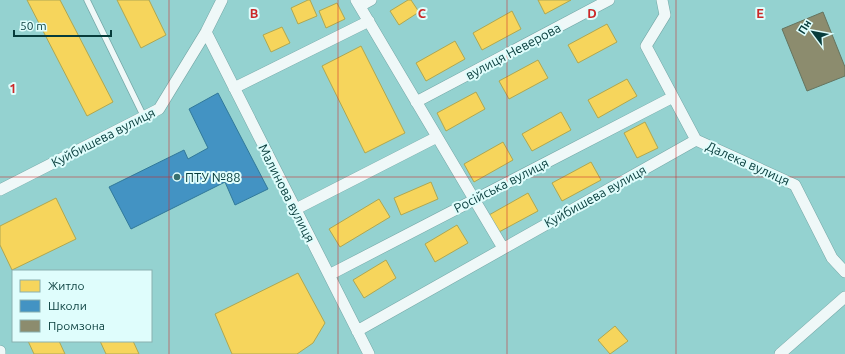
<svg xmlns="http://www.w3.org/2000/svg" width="845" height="354" font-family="Ubuntu,sans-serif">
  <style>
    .homes { fill: #f6d55c; stroke: #aea752 }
    .schools { fill: #4393c3; stroke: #31799a }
    .industry { fill: #8c8c6e; stroke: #64745f }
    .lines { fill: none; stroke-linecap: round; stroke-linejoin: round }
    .lane-casing { stroke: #74a7a6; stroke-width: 7 }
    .street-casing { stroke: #74a7a6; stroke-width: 12 }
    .lane { stroke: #eff8f8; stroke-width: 5.5 }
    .street { stroke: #eff8f8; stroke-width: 11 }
    .grid { fill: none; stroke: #cc2929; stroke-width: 1; stroke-opacity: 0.55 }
    .poi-dot { fill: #38706f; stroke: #dffdfc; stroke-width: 1.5 }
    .labels { text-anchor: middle; stroke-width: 4; stroke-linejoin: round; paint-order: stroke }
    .street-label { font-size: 13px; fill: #073c3b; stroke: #dffdfc }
    .poi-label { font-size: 13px; fill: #073c3b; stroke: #dffdfc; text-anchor: start }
    .grid-label { font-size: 13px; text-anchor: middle; font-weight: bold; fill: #cc2929; stroke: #dffdfc; stroke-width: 4; stroke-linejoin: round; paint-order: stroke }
  </style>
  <rect width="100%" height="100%" fill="#94d2d0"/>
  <path class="homes" d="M 27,0 L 60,0 L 113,102 L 87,116 Z
    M 117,0 L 149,0 L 166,35 L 141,48 Z
    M 308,0 L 310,0 L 317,16 L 298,24 L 291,8 Z
    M 408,0 L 411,0 L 419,12 L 399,25 L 390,11 Z
    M 538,0 L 571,0 L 545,14 Z
    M 337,3 L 345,19 L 326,28 L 319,11 Z
    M 512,11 L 521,29 L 482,50 L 473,33 Z
    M 607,24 L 617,42 L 578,63 L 568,45 Z
    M 282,27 L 290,43 L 271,52 L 263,35 Z
    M 455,41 L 465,59 L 426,81 L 416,63 Z
    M 361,46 L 405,133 L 365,153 L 322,66 Z
    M 538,60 L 548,78 L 509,99 L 499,81 Z
    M 627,79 L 637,96 L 598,118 L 588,100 Z
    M 476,92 L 485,109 L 446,131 L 437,113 Z
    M 561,112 L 571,130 L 532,151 L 522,134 Z
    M 645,122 L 658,148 L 637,158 L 624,133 Z
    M 503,142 L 513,160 L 474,182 L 464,164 Z
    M 591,162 L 601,180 L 562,201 L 552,183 Z
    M 431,182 L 438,199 L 401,215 L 394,198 Z
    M 528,193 L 538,211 L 499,232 L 489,215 Z
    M 56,198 L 76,239 L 12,270 L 0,245 L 0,226 Z
    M 379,199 L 390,217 L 340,247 L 329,229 Z
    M 457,225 L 468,243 L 435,262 L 425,244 Z
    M 386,260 L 396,278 L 364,298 L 353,280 Z
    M 298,273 L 325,323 L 313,343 L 297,354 L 232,354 L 215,314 Z
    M 615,326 L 628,341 L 610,354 L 598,340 Z
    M 28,341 L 59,341 L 65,354 L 34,354 Z
    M 100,341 L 133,341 L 139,354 L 106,354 Z"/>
  <path class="schools" d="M 218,93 L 268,189 L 235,205 L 225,182 L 131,229 L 109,187 L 184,150 L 188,159 L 208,148 L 189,109 Z"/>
  <path class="industry" d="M 823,12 L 845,67 L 845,76 L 807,91 L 782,29 Z"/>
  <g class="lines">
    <defs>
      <path id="lane" d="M 87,0 L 144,117"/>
      <path id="street" d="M 356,0 L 503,248
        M 360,6 L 371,0
        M 206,32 L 369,354
        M 234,88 L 369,21
        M 416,102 L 609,0
        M 696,140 L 795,185 L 832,258 L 845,272
        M 0,190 L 159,109 L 206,32 L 222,0
        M 296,209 L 437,137
        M 329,275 L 673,97
        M 357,331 L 696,140 L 646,46 L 665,15 L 662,0
        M 0,351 L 0,354
        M 780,354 L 845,297"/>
    </defs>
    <use href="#lane" class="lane-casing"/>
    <use href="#street" class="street-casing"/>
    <use href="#lane" class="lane"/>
    <use href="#street" class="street"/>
  </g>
  <path class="grid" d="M 169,0 L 169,354M 338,0 L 338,354M 507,0 L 507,354M 676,0 L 676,354M 0,177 L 845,177"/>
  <circle class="poi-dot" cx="177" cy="177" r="4"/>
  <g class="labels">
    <g class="street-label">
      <text transform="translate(513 51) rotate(-28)" y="5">вулиця Неверова</text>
      <text transform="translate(103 137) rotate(-27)" y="5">Куйбишева вулиця</text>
      <text transform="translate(748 163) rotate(24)" y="5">Далека вулиця</text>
      <text transform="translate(501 185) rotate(-27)" y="5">Російська вулиця</text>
      <text transform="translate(287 193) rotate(63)" y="5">Малинова вулиця</text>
      <text transform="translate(595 196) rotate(-29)" y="5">Куйбишева вулиця</text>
    </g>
    <g class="poi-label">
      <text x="185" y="182">ПТУ №88</text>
    </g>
  </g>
  <g class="grid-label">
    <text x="254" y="18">B</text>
    <text x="422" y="18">C</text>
    <text x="592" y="18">D</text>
    <text x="760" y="18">E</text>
    <text x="13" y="93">1</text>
  </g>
  <rect x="12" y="270" width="140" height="72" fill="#dffdfc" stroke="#89b0af"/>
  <rect x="20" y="280" width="20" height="12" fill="#f6d55c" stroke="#89b0af"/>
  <text x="48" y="290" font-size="12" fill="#073c3b">Житло</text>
  <rect x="20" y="300" width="20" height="12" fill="#4393c3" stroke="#89b0af"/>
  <text x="48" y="310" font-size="12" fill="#073c3b">Школи</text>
  <rect x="20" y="320" width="20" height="12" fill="#8c8c6e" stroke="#89b0af"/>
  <text x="48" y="330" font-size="12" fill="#073c3b">Промзона</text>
  <g transform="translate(813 32) rotate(302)" stroke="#dffdfc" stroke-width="3" paint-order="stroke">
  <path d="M0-3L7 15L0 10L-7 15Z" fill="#073c3b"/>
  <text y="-6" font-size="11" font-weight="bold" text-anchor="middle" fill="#073c3b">Пн</text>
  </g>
  <path d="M14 30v6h97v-6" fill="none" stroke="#073c3b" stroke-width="2"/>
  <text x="20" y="30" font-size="12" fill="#073c3b" stroke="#dffdfc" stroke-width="3" paint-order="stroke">50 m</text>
</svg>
